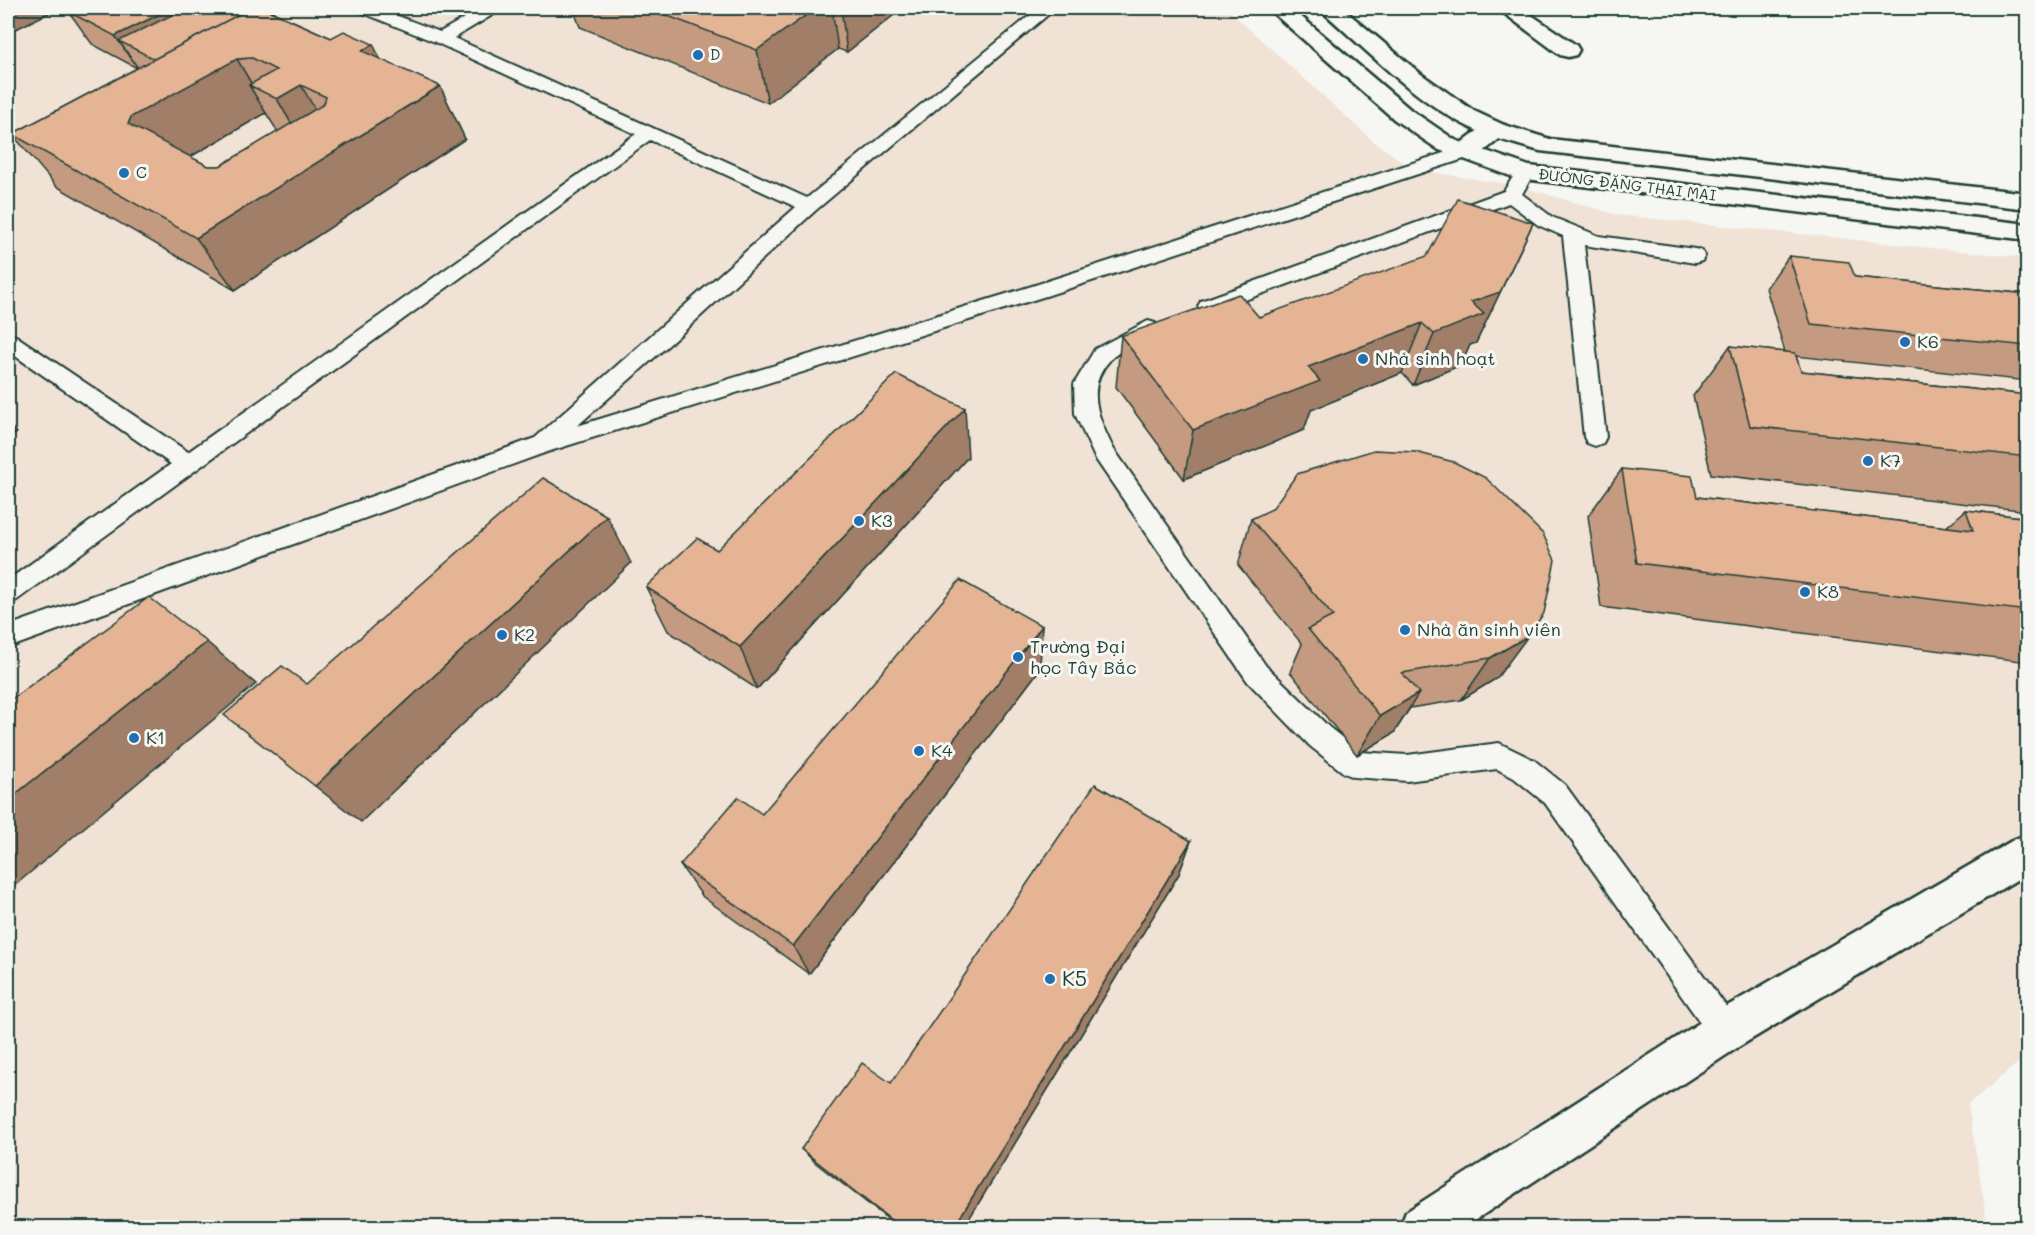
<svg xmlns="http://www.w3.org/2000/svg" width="2035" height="1235" font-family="Mali,sans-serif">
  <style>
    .built { fill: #f1e2d6 }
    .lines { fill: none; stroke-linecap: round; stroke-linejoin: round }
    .service-casing { stroke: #1f3d34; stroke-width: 4 }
    .minor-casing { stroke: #1f3d34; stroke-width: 5 }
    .tertiary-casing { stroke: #1f3d34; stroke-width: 5 }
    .service { fill: #f6f6f2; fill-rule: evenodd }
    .minor { fill: #f6f6f2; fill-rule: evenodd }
    .tertiary { fill: #f6f6f2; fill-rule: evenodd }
    .wall { fill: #c49b80; stroke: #1f3d34; stroke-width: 1.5; fill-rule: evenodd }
    .shaded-wall { fill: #a07e68; stroke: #1f3d34; stroke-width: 1.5 }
    .building { fill: #e4b495; stroke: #1f3d34; stroke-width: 1.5; fill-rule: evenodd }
    .poi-dot { fill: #1f6fb2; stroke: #f6f6f2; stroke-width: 2 }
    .labels { text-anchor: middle; stroke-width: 6; stroke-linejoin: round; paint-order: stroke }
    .far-poi-label { font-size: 15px; fill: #1f3d34; stroke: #f6f6f2; text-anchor: start }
    .far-street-label { font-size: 15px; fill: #1f3d34; stroke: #f6f6f2 }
    .poi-label { font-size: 18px; fill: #1f3d34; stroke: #f6f6f2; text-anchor: start }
    .near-poi-label { font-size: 21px; fill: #1f3d34; stroke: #f6f6f2; text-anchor: start }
  </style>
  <rect width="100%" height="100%" fill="#f6f6f2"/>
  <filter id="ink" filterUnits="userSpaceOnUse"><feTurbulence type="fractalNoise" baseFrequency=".0167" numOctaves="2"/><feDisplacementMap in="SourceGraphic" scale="12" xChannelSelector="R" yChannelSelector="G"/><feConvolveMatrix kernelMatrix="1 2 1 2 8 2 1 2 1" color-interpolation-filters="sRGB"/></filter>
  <g filter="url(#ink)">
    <path class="built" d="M 8,8 L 1226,8 L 1373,141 L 1412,169 L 1518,186 L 1618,215 L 2027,258 L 2028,1055 L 1968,1104 L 1988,1227 L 8,1227 Z"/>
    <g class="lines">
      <defs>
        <path id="service" d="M 356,8 L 377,8 L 440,32 L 482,8 L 501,8 L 499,11 L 454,38 L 807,198 L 1039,8 L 1056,8 L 816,210 L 681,334 L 577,426 L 1032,286 L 1459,148 L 1473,148 L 1475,152 L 1473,156 L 1046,296 L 547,452 L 8,648 L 8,626 L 535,438 L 796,207 L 650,140 L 17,600 L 8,603 L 8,580 L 171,464 L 8,351 L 8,334 L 16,336 L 188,452 L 636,134 L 435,42 L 358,11 Z
          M 1525,167 L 1532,169 L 1534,173 L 1522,194 L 1552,217 L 1599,236 L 1695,249 L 1702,251 L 1705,256 L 1702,261 L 1695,263 L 1584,245 L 1606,437 L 1603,443 L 1595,446 L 1587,443 L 1584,437 L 1563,236 L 1538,225 L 1509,203 L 1215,311 L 1208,313 L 1201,311 L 1198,306 L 1201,301 L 1504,191 L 1518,169 Z
          M 1148,321 L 1155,323 L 1159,328 L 1155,333 C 1143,340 1119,350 1110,360 C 1084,388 1099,419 1113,448 L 1266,666 L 1330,728 L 1360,752 L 1407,755 L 1499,743 L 1534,760 L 1565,785 L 1736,1020 L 1741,1031 L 1736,1042 L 1725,1047 L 1714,1042 L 1545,803 L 1514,778 L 1497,769 L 1407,781 L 1354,777 L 1344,773 L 1310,746 L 1248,682 L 1095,458 L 1075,414 L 1074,384 L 1095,349 Z"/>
        <path id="minor" d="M 1497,8 L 1521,8 L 1576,45 L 1579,50 L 1576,55 L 1568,57 L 1560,55 Z
          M 1496,123 L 1504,125 L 1508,130 L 1504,135 C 1490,146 1476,162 1458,157 L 1454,152 C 1462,140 1482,126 1496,123 Z
          M 2028,834 L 2028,873 L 1740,1046 L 1463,1228 L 1400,1228 L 1406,1212 L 1710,1016 L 2015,839 Z"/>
        <path id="tertiary" d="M 1269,8 L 1291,8 L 1411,110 L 1455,140 L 1529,166 L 2028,224 L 2028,240 L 1516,178 L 1439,150 L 1395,120 L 1272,12 Z
          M 1320,8 L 1342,8 L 1421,74 L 1474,111 L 1504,125 L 1550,139 L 2028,193 L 2028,209 L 1540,151 C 1516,144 1491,138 1469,127 C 1414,100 1369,52 1323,12 Z"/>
      </defs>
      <use href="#service" class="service-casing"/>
      <use href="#minor" class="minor-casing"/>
      <use href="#tertiary" class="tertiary-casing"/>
      <use href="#service" class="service"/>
      <use href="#minor" class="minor"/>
      <use href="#tertiary" class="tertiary"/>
    </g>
    <path class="wall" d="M 573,8 L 894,8 L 894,15 L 847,52 L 838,49 L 768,103 L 580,27 Z
      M 273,11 L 275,13 L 440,86 L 465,139 L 235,290 L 56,186 L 12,134 L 137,68 L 92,44 L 69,12 ZM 266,113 L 278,132 L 220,166 L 208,166 L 190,157 Z
      M 1533,223 L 1476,343 L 1470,345 L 1461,365 L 1413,385 L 1402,373 L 1311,410 L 1304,430 L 1184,479 L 1116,387 L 1121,336 L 1259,317 Z
      M 1789,256 L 1855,277 L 2028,294 L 2028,381 L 1796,356 L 1801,371 L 2028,395 L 2028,511 L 1711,474 L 1693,396 L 1730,346 L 1785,352 L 1766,288 Z
      M 1415,452 L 1497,678 L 1461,700 L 1410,708 L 1394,733 L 1357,755 L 1290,672 L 1302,644 L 1238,565 L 1251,519 Z
      M 968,457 L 757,689 L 668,631 L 646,587 L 717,550 Z
      M 1622,469 L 1697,497 L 1946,527 L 1966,510 L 2028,518 L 2028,662 L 1601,607 L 1588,516 Z
      M 1040,669 L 809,974 L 703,897 L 680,865 L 762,814 Z
      M 1191,841 L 1179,874 L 964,1227 L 898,1227 L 817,1164 L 801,1149 L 891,1083 Z"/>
    <path class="shaded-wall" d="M 8,8 L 59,8 L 8,33 Z
      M 172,8 L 235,8 L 119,41 L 138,68 L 115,36 Z
      M 816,8 L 832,8 L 838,49 L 768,103 L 757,50 Z
      M 841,8 L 894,8 L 894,15 L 847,52 Z
      M 273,11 L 292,43 L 252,58 L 237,59 L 254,88 L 249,85 L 266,113 L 169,169 L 128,124 L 131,117 Z
      M 373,44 L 399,97 L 362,51 Z
      M 301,85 L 331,137 L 308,152 L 277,99 Z
      M 440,86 L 465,139 L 235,290 L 196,238 Z
      M 1533,223 L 1476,343 L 1470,345 L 1461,365 L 1413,385 L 1434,334 Z
      M 1422,323 L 1402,373 L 1311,410 L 1304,430 L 1184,479 L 1193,430 L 1308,367 Z
      M 965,408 L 968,457 L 757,689 L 740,647 Z
      M 8,424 L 17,433 L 8,439 Z
      M 607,516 L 631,563 L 361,822 L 315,786 Z
      M 1042,626 L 1040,669 L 809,974 L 793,946 Z
      M 1528,636 L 1497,678 L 1461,700 L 1490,658 Z
      M 207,642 L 256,684 L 8,891 L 8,800 Z
      M 1419,693 L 1394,733 L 1357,755 L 1380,716 Z
      M 1191,841 L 1179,874 L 964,1227 L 954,1227 Z"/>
    <path class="building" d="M 78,8 L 172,8 L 115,36 L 69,12 Z
      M 186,8 L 251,8 L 154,59 L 119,41 Z
      M 251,8 L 263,8 L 331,38 L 344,31 L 373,44 L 362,51 L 440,86 L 196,238 L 12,134 ZM 252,58 L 276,70 L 249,85 L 277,99 L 301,85 L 326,97 L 324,104 L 220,166 L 208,166 L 128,124 L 131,117 L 237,59 Z
      M 263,8 L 267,8 L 273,11 L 272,11 Z
      M 647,8 L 816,8 L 757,50 Z
      M 1458,199 L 1533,223 L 1500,292 L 1471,302 L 1484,314 L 1434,334 L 1422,323 L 1308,367 L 1320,381 L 1193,430 L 1121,336 L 1239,294 L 1259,317 L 1427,256 Z
      M 1789,256 L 1849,262 L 1855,277 L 2028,294 L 2028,346 L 1811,324 Z
      M 1730,346 L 1795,353 L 1801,371 L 2028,395 L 2028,457 L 1750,426 Z
      M 896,374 L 965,408 L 740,647 L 646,587 L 697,538 L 717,550 Z
      M 1374,450 L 1415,452 L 1454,462 L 1486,478 L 1543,534 L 1555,560 L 1544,613 L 1528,636 L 1490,658 L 1402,673 L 1419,693 L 1380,716 L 1308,629 L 1333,616 L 1251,519 L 1272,509 L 1297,474 Z
      M 1622,469 L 1692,476 L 1697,497 L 1973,530 L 1966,510 L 2028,518 L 2028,611 L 1637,563 Z
      M 543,478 L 607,516 L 315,786 L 224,715 L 282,666 L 307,684 Z
      M 960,580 L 1042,626 L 793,946 L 680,865 L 738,797 L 762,814 Z
      M 149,597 L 207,642 L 8,800 L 8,702 Z
      M 1095,784 L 1191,841 L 954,1227 L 900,1227 L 801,1149 L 862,1063 L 891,1083 Z"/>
  </g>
  <g class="poi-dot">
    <circle cx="698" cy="55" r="6"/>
    <circle cx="124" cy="173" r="6"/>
    <circle cx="1905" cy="342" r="6"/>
    <circle cx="1363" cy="359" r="6"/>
    <circle cx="1868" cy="461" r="6"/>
    <circle cx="859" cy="521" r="6"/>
    <circle cx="1805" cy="592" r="6"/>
    <circle cx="1405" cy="630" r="6"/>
    <circle cx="502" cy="635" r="6"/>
    <circle cx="1018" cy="657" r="6"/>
    <circle cx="134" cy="738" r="6"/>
    <circle cx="919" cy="751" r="6"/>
    <circle cx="1050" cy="979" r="6"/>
  </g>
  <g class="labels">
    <g class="far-poi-label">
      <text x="710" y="60">D</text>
      <text x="136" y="178">C</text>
    </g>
    <g class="far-street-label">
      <text transform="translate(1627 185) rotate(7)" y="5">ĐƯỜNG ĐẶNG THAI MAI</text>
    </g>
    <g class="poi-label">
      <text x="1917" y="348">K6</text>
      <text x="1375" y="365">Nhà sinh hoạt</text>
      <text x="1880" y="467">K7</text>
      <text x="871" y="527">K3</text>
      <text x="1817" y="598">K8</text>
      <text x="1417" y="636">Nhà ăn sinh viên</text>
      <text x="514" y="641">K2</text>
      <text x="1030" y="653">Trường Đại<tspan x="1030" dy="21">học Tây Bắc</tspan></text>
      <text x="146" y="744">K1</text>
      <text x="931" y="757">K4</text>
    </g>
    <g class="near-poi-label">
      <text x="1062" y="986">K5</text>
    </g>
  </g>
  <rect width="2035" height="1235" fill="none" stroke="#f6f6f2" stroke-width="30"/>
  <rect x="15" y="15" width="2005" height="1205" fill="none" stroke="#1f3d34" stroke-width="2" filter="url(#ink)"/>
</svg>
